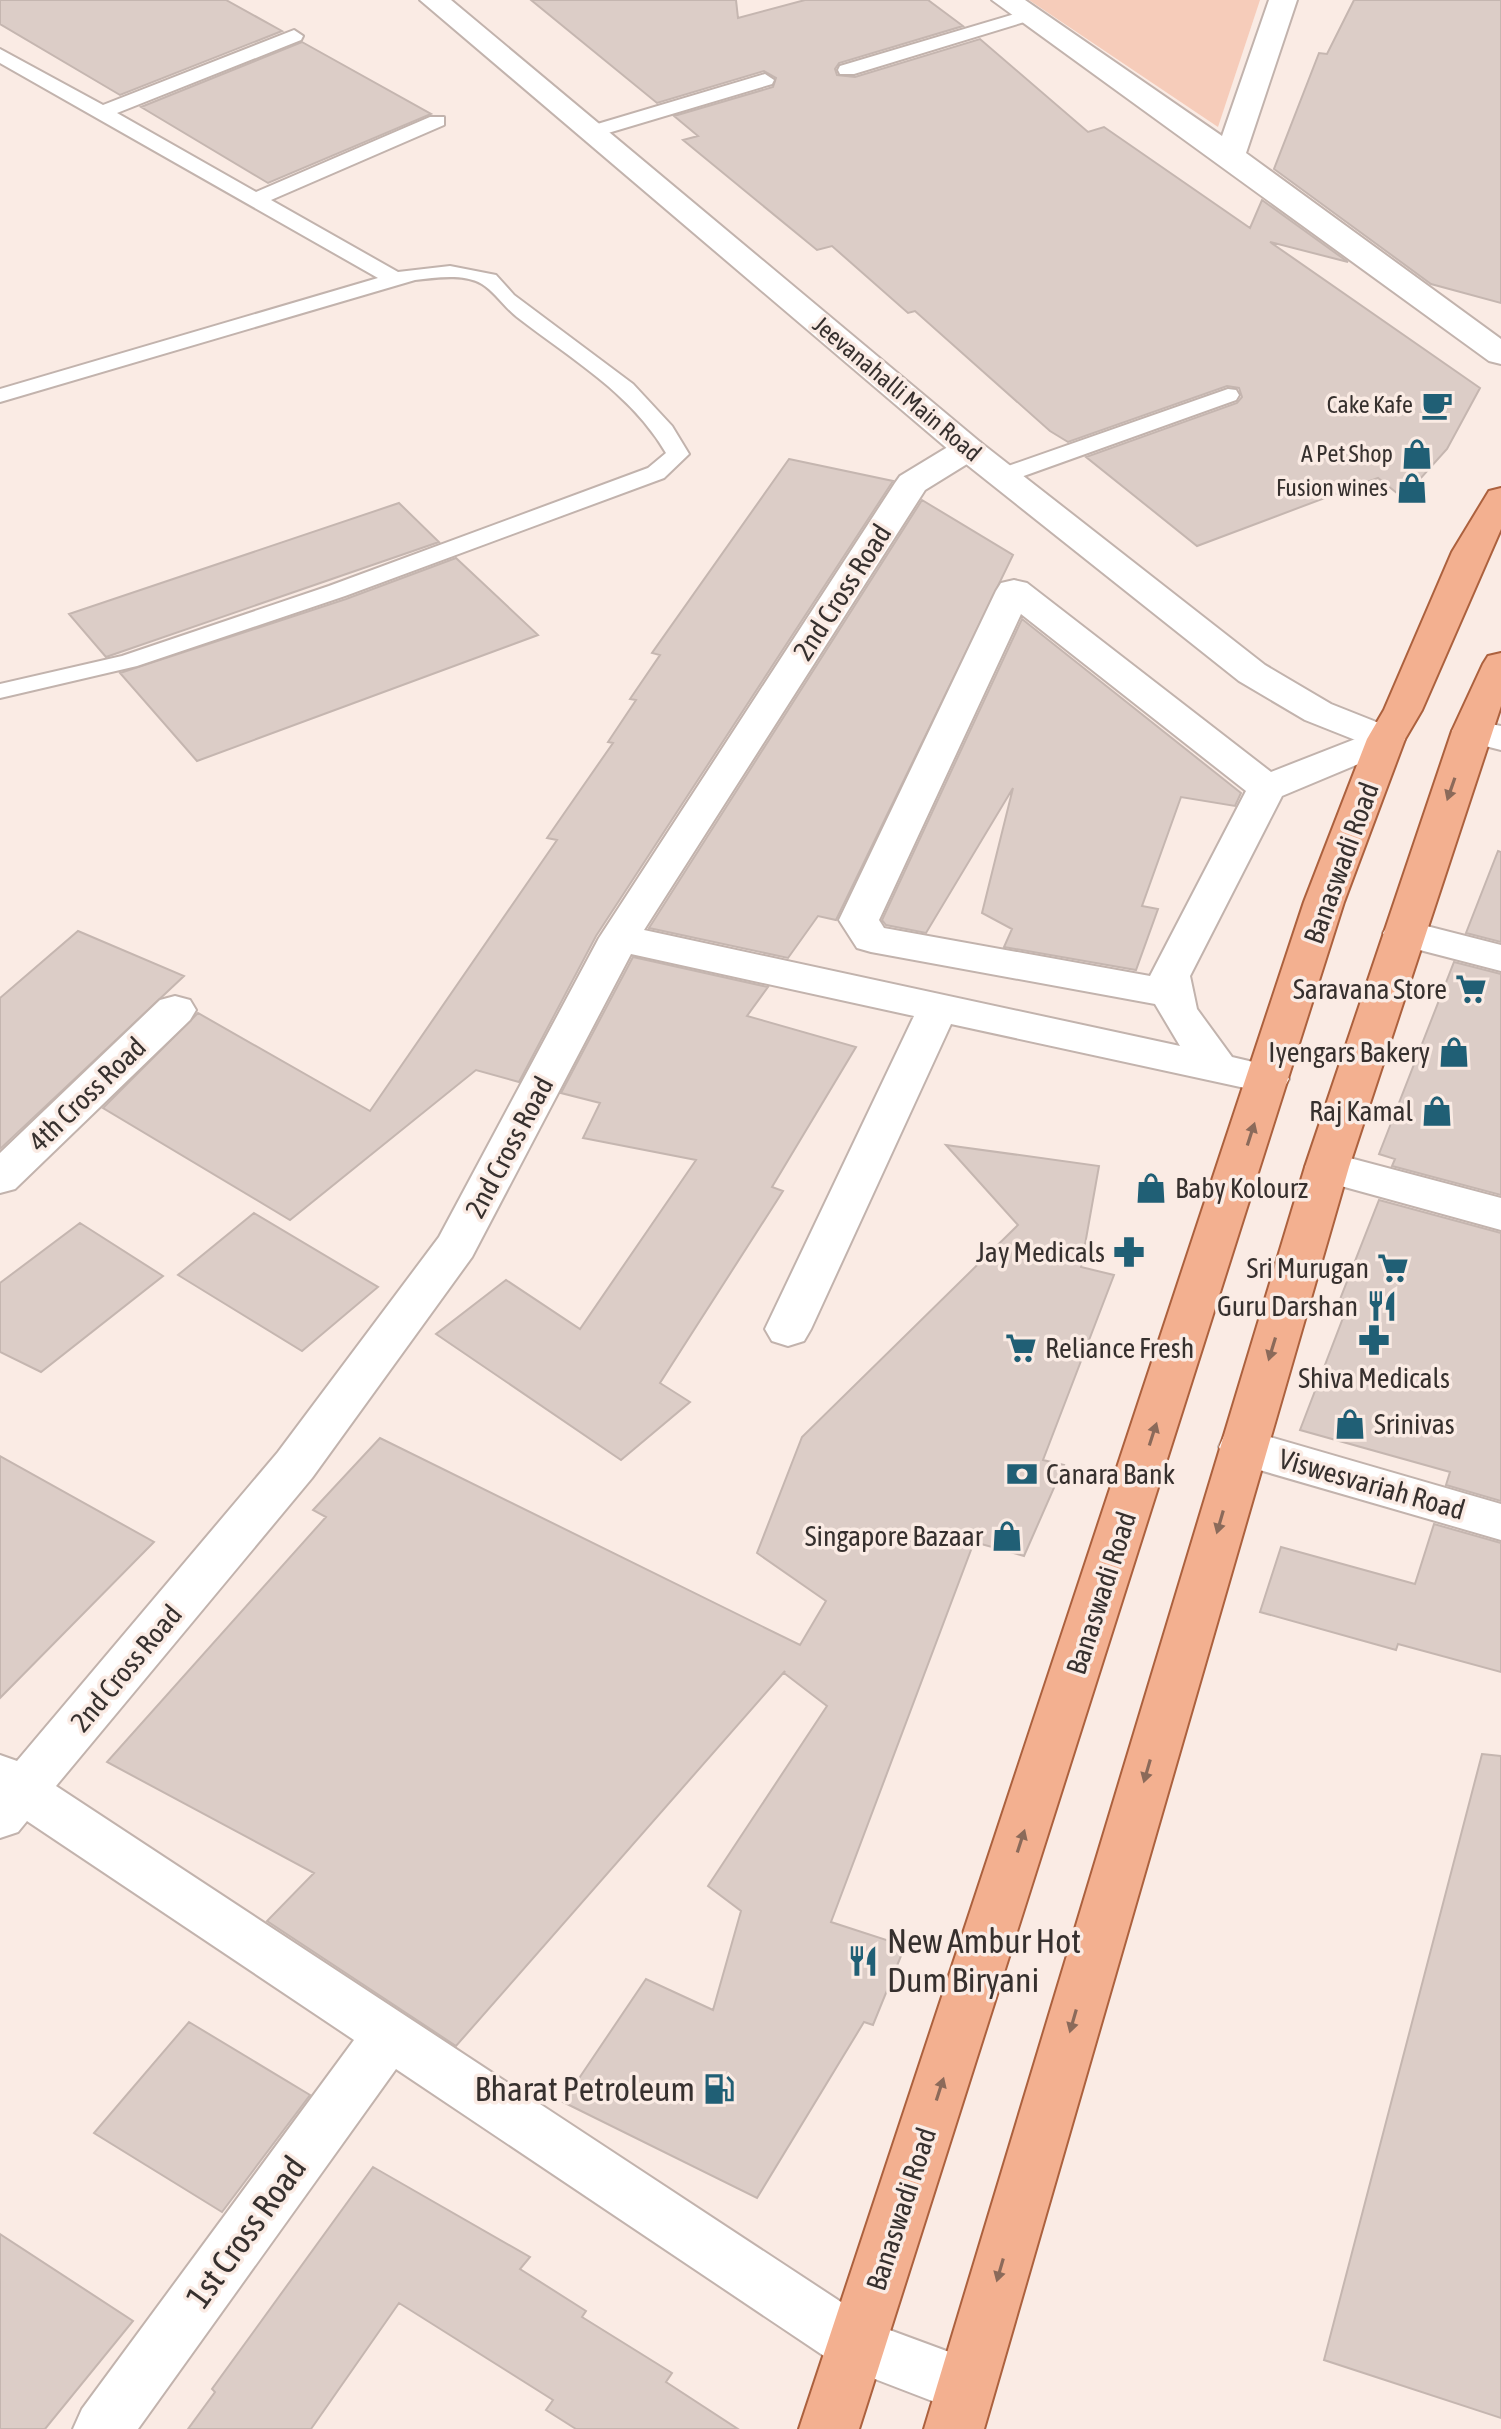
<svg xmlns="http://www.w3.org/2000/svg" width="1501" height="2429" font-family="'Asap Condensed',sans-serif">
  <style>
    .green { fill: #f6ccba }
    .building { fill: #dccdc7; stroke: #c5b6b0; stroke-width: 2 }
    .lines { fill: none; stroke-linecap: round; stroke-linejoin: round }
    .lane-casing { stroke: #c2b3ad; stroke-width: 4 }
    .street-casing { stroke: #c2b3ad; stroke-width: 4 }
    .secondary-casing { stroke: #c2b3ad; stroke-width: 4 }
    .primary-casing { stroke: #ac613e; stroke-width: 4 }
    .lane { fill: #fff; fill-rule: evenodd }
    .street { fill: #fff; fill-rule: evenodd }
    .secondary { fill: #fff; fill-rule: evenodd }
    .primary { fill: #f3b090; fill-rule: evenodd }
    .oneway { fill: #8b6a5a }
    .labels { text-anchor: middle; stroke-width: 7; stroke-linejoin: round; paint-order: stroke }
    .far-street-label { font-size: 24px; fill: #36302e; stroke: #faebe4 }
    .far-poi-label { font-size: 24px; fill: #36302e; stroke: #faebe4; text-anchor: end }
    .street-label { font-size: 28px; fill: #36302e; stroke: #faebe4 }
    .poi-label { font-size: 28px; fill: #36302e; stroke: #faebe4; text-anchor: end }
    .near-poi-label { font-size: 34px; fill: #36302e; stroke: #faebe4; text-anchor: start }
    .near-street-label { font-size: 34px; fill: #36302e; stroke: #faebe4 }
  </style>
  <rect width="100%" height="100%" fill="#faebe4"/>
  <path class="green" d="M 1029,0 L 1260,0 L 1218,127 Z"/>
  <path class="building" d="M 0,0 L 226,0 L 282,31 L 120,95 L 0,24 Z
    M 531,0 L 736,0 L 738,18 L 805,0 L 928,0 L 963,26 L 839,63 L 835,69 L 837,75 L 855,77 L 980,39 L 1088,132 L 1104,127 L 1250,228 L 1262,200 L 1348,262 L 1270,242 L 1480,388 L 1447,449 L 1403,498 L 1378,478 L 1197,546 L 1086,457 L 1237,403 L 1242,397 L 1239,388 L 1227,386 L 1068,442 L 1050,431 L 915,311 L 908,313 L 832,246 L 817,250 L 683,140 L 698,136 L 674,116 L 773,87 L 776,78 L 764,71 L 657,103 Z
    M 1354,0 L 1501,0 L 1501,303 L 1431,284 L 1274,169 L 1319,53 L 1327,54 Z
    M 302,42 L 431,114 L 268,183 L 141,107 Z
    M 789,459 L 893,481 L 596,936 L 519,1082 L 476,1070 L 290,1220 L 103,1108 L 198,1013 L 370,1111 L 557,840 L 547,838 L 613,743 L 608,742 L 636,700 L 630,699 L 660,655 L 652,653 Z
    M 922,500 L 1013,555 L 836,920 L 818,916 L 788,958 L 649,928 Z
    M 399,503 L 439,542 L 106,657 L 69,614 Z
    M 456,558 L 538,635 L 197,761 L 120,673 L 346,599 Z
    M 1022,619 L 1241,793 L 1235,806 L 1181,797 L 1142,906 L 1158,909 L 1136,970 L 1004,947 L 1012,929 L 982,913 L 1013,788 L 926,933 L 886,925 L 882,920 Z
    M 1498,851 L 1501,852 L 1501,942 L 1466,933 Z
    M 78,931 L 184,976 L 0,1149 L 0,998 Z
    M 633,957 L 768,987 L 747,1016 L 856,1047 L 772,1187 L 783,1191 L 660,1383 L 690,1402 L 621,1460 L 436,1334 L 506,1280 L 580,1329 L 696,1160 L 583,1138 L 600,1103 L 561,1093 Z
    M 1454,962 L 1501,974 L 1501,1195 L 1392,1166 L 1395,1159 L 1379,1154 Z
    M 946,1145 L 1099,1166 L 1081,1267 L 1114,1275 L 1043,1460 L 1064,1465 L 1024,1556 L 974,1542 L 831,1922 L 905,1946 L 873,2025 L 864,2022 L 757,2198 L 563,2102 L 646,1979 L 713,2010 L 741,1911 L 708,1886 L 827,1706 L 784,1673 L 785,1671 L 456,2046 L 267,1921 L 314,1873 L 107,1762 L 326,1517 L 313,1510 L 380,1438 L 800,1645 L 826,1601 L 757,1553 L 802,1437 L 1018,1225 Z
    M 1379,1200 L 1501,1233 L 1501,1501 L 1446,1485 L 1450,1472 L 1300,1430 L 1346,1310 L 1337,1307 Z
    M 254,1213 L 378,1287 L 302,1351 L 178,1275 Z
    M 80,1223 L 163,1276 L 41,1372 L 0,1352 L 0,1283 Z
    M 0,1456 L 154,1542 L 0,1698 Z
    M 1434,1524 L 1501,1543 L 1501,1672 L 1398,1644 L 1396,1650 L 1260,1612 L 1281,1547 L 1415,1584 Z
    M 1482,1754 L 1501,1756 L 1501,2418 L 1324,2360 Z
    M 189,2022 L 310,2095 L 222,2212 L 94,2133 Z
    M 373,2167 L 530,2257 L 520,2269 L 586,2311 L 582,2317 L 672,2373 L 666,2382 L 738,2429 L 576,2429 L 546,2410 L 553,2400 L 399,2303 L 311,2429 L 188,2429 L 215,2392 L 212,2389 Z
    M 0,2234 L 133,2321 L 45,2429 L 0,2429 Z"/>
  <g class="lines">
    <defs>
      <path id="lane" d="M 1028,10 L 1034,11 L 1034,19 L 854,74 L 840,74 L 838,70 L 840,66 Z
        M 294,30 L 303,36 L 301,40 L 117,113 L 256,192 L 430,117 L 444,117 L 444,125 L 271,200 L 398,272 L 450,266 L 496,275 L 514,295 L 633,384 L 672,426 L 689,454 L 664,478 L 345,596 L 137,666 L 0,698 L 0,684 L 122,656 L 329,586 L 648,468 L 666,453 C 631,393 571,359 517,317 C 505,308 494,291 482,284 C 463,273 435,278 415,280 L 0,402 L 0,389 L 378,278 L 0,63 L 0,49 L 103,105 Z
        M 765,74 L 774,80 L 772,84 L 598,136 L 584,136 L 581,132 L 584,128 Z
        M 1228,389 L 1236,390 L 1239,395 L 1236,400 L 1010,481 L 1002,483 L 991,476 L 994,471 Z"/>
      <path id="street" d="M 992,0 L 1025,0 L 1222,136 L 1269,0 L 1297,0 L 1246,153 L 1501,339 L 1501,364 L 1489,361 Z
        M 968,439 L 980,442 L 985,449 L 980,456 L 925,490 L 644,930 L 1180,1046 L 1155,1004 L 871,952 L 857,948 L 839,920 L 996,591 L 1001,583 L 1014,580 L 1027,583 L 1271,772 L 1386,727 L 1399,731 L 1405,739 L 1399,747 L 1282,796 L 1190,976 L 1197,1009 L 1232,1057 L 1283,1069 L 1289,1079 L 1283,1089 L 1268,1093 L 951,1024 L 811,1329 L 804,1341 L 788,1346 L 772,1341 L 765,1329 L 914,1016 L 631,954 L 472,1257 L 312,1478 L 56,1786 L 876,2325 L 987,2366 L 995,2386 L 987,2406 L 966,2414 L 836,2364 L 396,2069 L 138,2429 L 73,2429 L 82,2409 L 354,2040 L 27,1821 L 18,1832 L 0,1838 L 0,1755 L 17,1761 L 278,1452 L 439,1237 L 599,938 L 895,483 L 900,476 L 956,442 ZM 1021,614 L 1246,791 L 1150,976 L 884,928 L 879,920 Z
        M 1471,720 L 1501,726 L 1501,750 L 1458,739 L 1452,731 L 1458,723 Z
        M 1403,920 L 1501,945 L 1501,971 L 1389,942 L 1383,933 L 1389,924 Z
        M 175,996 L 190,1000 L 196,1010 L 190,1020 L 15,1189 L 0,1193 L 0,1153 L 160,1000 Z
        M 1327,1152 L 1501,1198 L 1501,1230 L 1312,1178 L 1305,1167 L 1312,1156 Z
        M 1242,1429 L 1501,1504 L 1501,1540 L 1225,1460 L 1219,1447 L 1225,1434 Z"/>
      <path id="secondary" d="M 420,0 L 451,0 L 980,442 L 1265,665 L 1331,704 L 1399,731 L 1405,739 L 1399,747 L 1386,751 L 1373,747 L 1305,720 L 1239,681 L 956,456 Z"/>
      <path id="primary" d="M 1501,488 L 1501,529 L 1422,710 L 1405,739 L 1344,902 L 859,2429 L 799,2429 L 1304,902 L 1367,739 L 1384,710 L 1452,552 L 1489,491 Z
        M 1501,653 L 1501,706 L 1349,1167 L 984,2429 L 924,2429 L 1305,1167 L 1452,731 L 1483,664 L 1488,656 Z"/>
    </defs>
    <use href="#lane" class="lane-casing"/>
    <use href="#street" class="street-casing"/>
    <use href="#secondary" class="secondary-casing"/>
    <use href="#primary" class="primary-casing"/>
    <use href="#lane" class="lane"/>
    <use href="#street" class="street"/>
    <use href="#secondary" class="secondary"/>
    <use href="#primary" class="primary"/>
  </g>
  <defs><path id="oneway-solid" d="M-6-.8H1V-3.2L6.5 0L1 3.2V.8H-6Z" transform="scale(2)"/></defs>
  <g class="oneway">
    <use href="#oneway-solid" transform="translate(1451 789) rotate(109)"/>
    <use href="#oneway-solid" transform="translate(1251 1134) rotate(-72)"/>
    <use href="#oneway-solid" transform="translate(1272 1349) rotate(107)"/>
    <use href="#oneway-solid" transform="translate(1153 1434) rotate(-72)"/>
    <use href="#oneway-solid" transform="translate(1220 1522) rotate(106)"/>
    <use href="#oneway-solid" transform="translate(1147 1771) rotate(106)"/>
    <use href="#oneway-solid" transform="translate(1021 1841) rotate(-72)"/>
    <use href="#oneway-solid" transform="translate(1073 2021) rotate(106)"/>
    <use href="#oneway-solid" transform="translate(940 2089) rotate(-72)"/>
    <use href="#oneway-solid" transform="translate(1000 2270) rotate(106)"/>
  </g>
  <defs>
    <symbol id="cafe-bare" viewBox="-9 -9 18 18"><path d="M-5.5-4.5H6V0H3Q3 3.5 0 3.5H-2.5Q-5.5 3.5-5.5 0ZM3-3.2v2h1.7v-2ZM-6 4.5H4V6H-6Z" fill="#205f75" stroke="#faebe4" stroke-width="2.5" paint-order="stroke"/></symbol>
    <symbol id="shop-bare" viewBox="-9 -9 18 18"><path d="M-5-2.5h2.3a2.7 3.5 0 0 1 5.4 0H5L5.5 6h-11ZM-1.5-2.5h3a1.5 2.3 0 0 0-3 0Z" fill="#205f75" stroke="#faebe4" stroke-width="2.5" paint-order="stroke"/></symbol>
    <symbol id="supermarket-bare" viewBox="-9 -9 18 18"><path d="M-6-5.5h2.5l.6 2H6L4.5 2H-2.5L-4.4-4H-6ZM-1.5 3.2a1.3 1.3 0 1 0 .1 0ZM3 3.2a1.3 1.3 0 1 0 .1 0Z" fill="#205f75" stroke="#faebe4" stroke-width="2.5" paint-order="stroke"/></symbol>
    <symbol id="pharmacy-bare" viewBox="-9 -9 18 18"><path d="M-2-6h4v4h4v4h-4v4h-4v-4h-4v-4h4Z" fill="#205f75" stroke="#faebe4" stroke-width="2.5" paint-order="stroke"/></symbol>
    <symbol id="restaurant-bare" viewBox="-9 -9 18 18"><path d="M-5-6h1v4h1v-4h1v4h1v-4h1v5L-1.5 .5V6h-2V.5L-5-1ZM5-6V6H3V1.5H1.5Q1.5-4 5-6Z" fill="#205f75" stroke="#faebe4" stroke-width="2.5" paint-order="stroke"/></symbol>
    <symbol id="bank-bare" viewBox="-9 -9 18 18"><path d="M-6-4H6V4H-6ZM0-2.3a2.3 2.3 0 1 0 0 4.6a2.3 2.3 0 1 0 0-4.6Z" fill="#205f75" stroke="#faebe4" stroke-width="2.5" paint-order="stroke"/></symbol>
    <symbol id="fuel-bare" viewBox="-9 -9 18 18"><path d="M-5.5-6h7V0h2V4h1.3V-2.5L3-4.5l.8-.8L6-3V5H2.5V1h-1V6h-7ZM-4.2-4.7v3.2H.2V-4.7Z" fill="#205f75" stroke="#faebe4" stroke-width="2.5" paint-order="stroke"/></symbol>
  </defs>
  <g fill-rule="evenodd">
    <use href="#cafe-bare" x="1415" y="383" width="44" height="44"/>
    <use href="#shop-bare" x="1395" y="432" width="44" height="44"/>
    <use href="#shop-bare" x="1390" y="466" width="44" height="44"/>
    <use href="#supermarket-bare" x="1449" y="967" width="44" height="44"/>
    <use href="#shop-bare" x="1432" y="1030" width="44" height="44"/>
    <use href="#shop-bare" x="1415" y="1089" width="44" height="44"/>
    <use href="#shop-bare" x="1129" y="1166" width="44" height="44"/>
    <use href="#pharmacy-bare" x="1107" y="1230" width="44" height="44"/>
    <use href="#supermarket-bare" x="1371" y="1246" width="44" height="44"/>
    <use href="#restaurant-bare" x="1360" y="1284" width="44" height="44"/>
    <use href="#pharmacy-bare" x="1352" y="1318" width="44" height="44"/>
    <use href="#supermarket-bare" x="999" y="1326" width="44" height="44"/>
    <use href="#shop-bare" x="1328" y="1402" width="44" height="44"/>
    <use href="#bank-bare" x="1000" y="1452" width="44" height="44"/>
    <use href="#shop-bare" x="985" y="1514" width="44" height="44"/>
    <use href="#restaurant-bare" x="841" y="1939" width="44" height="44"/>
    <use href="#fuel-bare" x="697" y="2067" width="44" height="44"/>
  </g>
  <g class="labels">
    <g class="far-street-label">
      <text transform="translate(897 389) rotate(40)" y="8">Jeevanahalli Main Road</text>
    </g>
    <g class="far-poi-label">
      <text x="1413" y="413">Cake Kafe</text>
      <text x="1393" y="462">A Pet Shop</text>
      <text x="1388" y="496">Fusion wines</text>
    </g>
    <g class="street-label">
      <text transform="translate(842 592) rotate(-57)" y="10">2nd Cross Road</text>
      <text transform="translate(1341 863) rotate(-70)" y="10">Banaswadi Road</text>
      <text transform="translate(87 1094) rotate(-44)" y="10">4th Cross Road</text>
      <text transform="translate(509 1147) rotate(-62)" y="10">2nd Cross Road</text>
      <text transform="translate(1372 1484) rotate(16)" y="10">Viswesvariah Road</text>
      <text transform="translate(1101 1593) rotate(-72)" y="10">Banaswadi Road</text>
      <text transform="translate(126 1668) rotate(-50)" y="10">2nd Cross Road</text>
      <text transform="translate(901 2209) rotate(-72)" y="10">Banaswadi Road</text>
    </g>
    <g class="poi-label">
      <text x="1447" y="999">Saravana Store</text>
      <text x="1430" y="1062">Iyengars Bakery</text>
      <text x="1413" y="1121">Raj Kamal</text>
      <text x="1175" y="1198" text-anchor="start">Baby Kolourz</text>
      <text x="1105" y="1262">Jay Medicals</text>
      <text x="1369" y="1278">Sri Murugan</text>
      <text x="1358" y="1316">Guru Darshan</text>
      <text x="1045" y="1358" text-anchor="start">Reliance Fresh</text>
      <text x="1374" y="1388" text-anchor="middle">Shiva Medicals</text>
      <text x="1374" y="1434" text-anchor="start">Srinivas</text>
      <text x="1046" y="1484" text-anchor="start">Canara Bank</text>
      <text x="983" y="1546">Singapore Bazaar</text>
    </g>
    <g class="near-poi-label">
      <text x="887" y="1953">New Ambur Hot<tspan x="887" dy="39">Dum Biryani</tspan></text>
      <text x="695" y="2101" text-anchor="end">Bharat Petroleum</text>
    </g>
    <g class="near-street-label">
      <text transform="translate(246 2232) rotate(-54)" y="12">1st Cross Road</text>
    </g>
  </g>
</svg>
